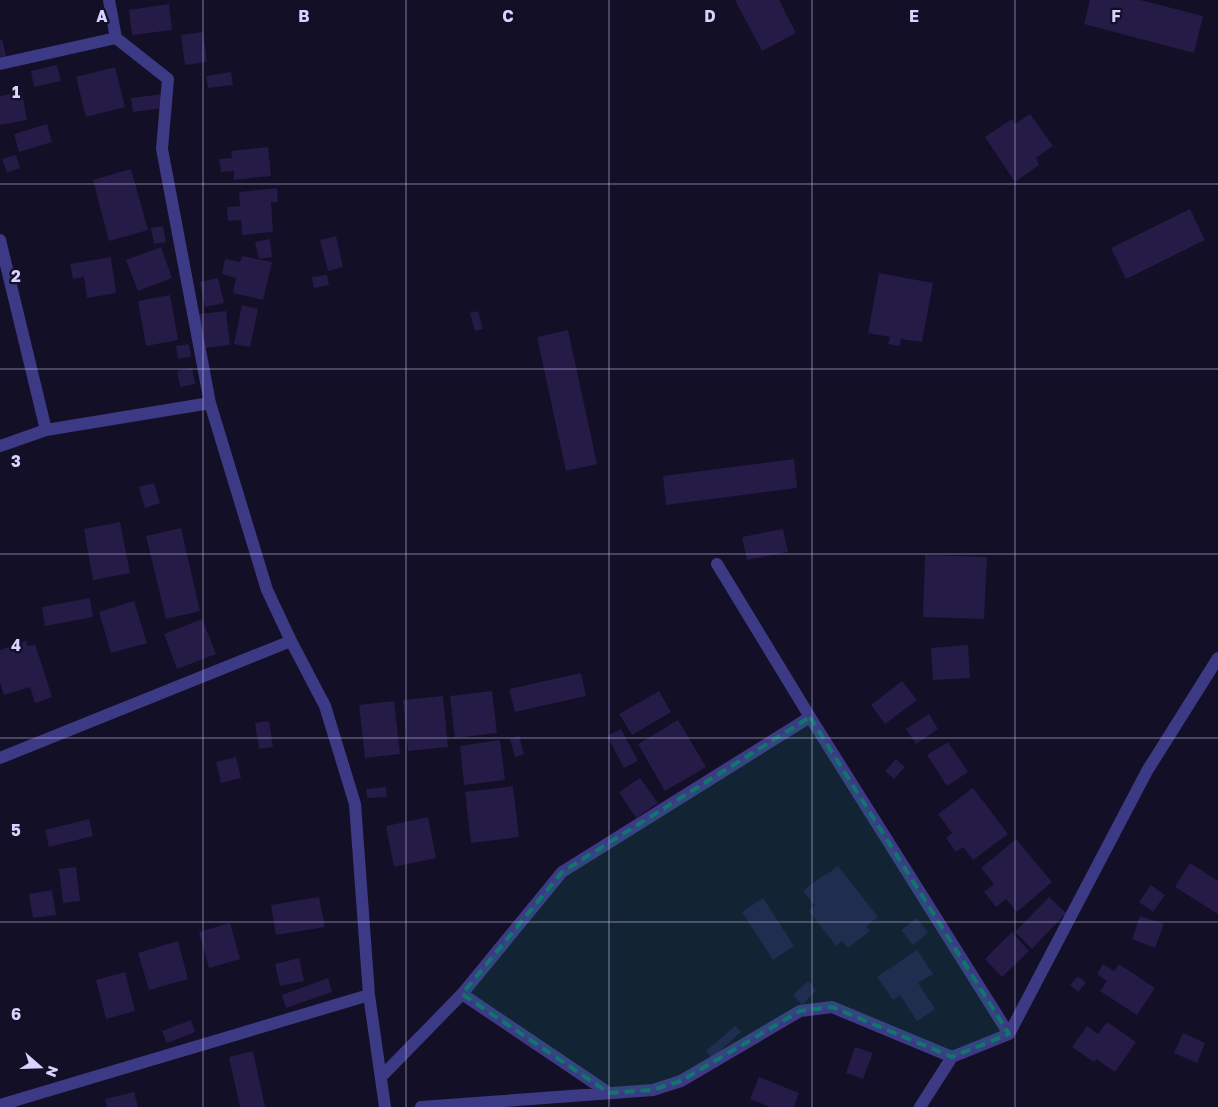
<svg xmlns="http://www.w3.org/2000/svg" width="1218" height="1107" font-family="'Golos Text',sans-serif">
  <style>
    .building { fill: #241b47 }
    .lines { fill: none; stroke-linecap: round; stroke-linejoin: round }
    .minor { stroke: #3d3a85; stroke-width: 12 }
    .marked { fill: #0f766e; fill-opacity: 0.2; stroke: #0f766e; stroke-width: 4; stroke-dasharray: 10 6; stroke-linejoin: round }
    .grid { fill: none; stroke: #d9d4ff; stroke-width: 1; stroke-opacity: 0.55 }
    .grid-label { font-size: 16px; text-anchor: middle; font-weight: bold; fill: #d9d4ff; stroke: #130f26; stroke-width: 4.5; stroke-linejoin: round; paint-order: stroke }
  </style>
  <rect width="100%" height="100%" fill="#130f26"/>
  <path class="building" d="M 735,0 L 779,0 L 796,33 L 762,51 Z
    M 1090,0 L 1140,0 L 1203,16 L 1194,53 L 1084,24 Z
    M 169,4 L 172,30 L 132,35 L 129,10 Z
    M 203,32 L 207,62 L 185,65 L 181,35 Z
    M 2,39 L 6,56 L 0,58 L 0,40 Z
    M 57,65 L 61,81 L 34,87 L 31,71 Z
    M 115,67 L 125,107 L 86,117 L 76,77 Z
    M 231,72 L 233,85 L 208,88 L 206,76 Z
    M 22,92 L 27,120 L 0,125 L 0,96 Z
    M 163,94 L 164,108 L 133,112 L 131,98 Z
    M 1030,114 L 1053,146 L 1036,158 L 1039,165 L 1015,182 L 985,137 L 1012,119 L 1015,124 Z
    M 47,124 L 52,142 L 19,152 L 14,134 Z
    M 268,147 L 271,176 L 234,180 L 234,171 L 221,172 L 219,159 L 232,158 L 231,151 Z
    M 16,155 L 20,168 L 7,173 L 2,159 Z
    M 131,169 L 148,230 L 109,241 L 93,180 Z
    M 277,188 L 278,202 L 271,202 L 273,232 L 242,235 L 241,220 L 228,221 L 227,207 L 240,206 L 239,192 Z
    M 1190,209 L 1205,240 L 1126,279 L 1111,248 Z
    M 163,226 L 166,242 L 154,244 L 151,228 Z
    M 336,236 L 343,267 L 328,271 L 320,240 Z
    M 270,239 L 272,257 L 259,259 L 255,242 Z
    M 161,247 L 172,278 L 138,291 L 126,260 Z
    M 242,256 L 272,262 L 263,300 L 233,293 L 236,278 L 222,274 L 225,259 L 240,262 Z
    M 111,257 L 116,293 L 87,298 L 84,277 L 73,279 L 70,264 Z
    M 879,273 L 933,283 L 922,342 L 901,339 L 900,346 L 888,344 L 890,337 L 868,333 Z
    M 327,275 L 329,285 L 314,288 L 312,277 Z
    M 218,278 L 224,303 L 205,307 L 200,282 Z
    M 170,295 L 178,340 L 146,346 L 138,301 Z
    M 242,305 L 258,309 L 250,347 L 234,344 Z
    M 226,311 L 230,345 L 203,348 L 199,314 Z
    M 478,311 L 483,329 L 475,331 L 470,313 Z
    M 568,330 L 597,464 L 566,471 L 537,337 Z
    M 189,344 L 191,357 L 178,359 L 176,346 Z
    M 192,368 L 195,384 L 180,387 L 177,371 Z
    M 794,459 L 797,488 L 666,505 L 663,476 Z
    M 154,483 L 160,503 L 145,508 L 139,487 Z
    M 120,522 L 130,573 L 93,580 L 84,529 Z
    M 181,528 L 200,611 L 166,619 L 146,536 Z
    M 783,529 L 788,552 L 747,560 L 742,537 Z
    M 925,555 L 987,557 L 984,619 L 923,617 Z
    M 90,598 L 93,617 L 45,626 L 42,607 Z
    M 134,601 L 147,643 L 111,653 L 99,612 Z
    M 202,619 L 216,654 L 177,669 L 164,634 Z
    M 26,641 L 28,646 L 35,644 L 52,697 L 35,703 L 30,687 L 4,695 L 0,682 L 0,650 Z
    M 968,645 L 970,678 L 933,680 L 931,648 Z
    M 581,673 L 586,696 L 515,712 L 509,689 Z
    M 902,681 L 917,700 L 885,724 L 871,705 Z
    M 492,691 L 497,733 L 455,738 L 450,696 Z
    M 659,691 L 671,712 L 632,735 L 619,714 Z
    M 443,696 L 448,747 L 408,751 L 403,700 Z
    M 394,701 L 400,754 L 365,758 L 359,705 Z
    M 929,714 L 938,729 L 916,744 L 906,729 Z
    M 678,720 L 706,767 L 665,791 L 638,744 Z
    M 269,721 L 273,747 L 259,749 L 255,723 Z
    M 621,729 L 638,761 L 624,768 L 607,736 Z
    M 519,736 L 524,754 L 515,757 L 510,739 Z
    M 500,740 L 505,780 L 464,785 L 460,746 Z
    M 948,742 L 968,772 L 947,786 L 927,755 Z
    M 236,757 L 241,778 L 221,783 L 216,762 Z
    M 896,759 L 905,767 L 894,779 L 885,771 Z
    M 640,778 L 658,803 L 636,818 L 619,792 Z
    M 513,786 L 519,837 L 471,843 L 465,792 Z
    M 386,787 L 387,797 L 367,798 L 366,789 Z
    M 973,788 L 1008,834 L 973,860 L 963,847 L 956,852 L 946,838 L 952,833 L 938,814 Z
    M 428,817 L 436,858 L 394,867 L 386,826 Z
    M 89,819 L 93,836 L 49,847 L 45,830 Z
    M 1016,839 L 1052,882 L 1017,912 L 1006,899 L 996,907 L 984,892 L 994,884 L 981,868 Z
    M 1190,863 L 1218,881 L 1218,914 L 1175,887 Z
    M 838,866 L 878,917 L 866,926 L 870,931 L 848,948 L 842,941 L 836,946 L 809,911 L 815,906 L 803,891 L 825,874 L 826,875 Z
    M 76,867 L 80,901 L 63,903 L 59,869 Z
    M 1151,885 L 1165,895 L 1153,912 L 1139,902 Z
    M 52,890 L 56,915 L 33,918 L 29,894 Z
    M 319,897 L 325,927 L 276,935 L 271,905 Z
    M 1049,897 L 1066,913 L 1032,949 L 1015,932 Z
    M 763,898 L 794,946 L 773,960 L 742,912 Z
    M 1140,916 L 1164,924 L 1155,948 L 1132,939 Z
    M 917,918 L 928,933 L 913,945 L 901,930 Z
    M 230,923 L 240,959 L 209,968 L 199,932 Z
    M 1012,932 L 1029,951 L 1002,977 L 985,959 Z
    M 178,941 L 188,979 L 149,990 L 138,953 Z
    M 917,950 L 933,974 L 918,983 L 935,1009 L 917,1021 L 900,995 L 893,1000 L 877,977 Z
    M 299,958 L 304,981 L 280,986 L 275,964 Z
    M 1103,964 L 1114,971 L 1119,964 L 1155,988 L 1137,1015 L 1100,991 L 1107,981 L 1097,974 Z
    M 125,972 L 135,1011 L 106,1019 L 96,980 Z
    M 1078,976 L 1086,983 L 1078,992 L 1070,985 Z
    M 328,978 L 332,992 L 286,1008 L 282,995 Z
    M 808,981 L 816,990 L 802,1005 L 793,995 Z
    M 191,1020 L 195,1032 L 167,1043 L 162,1031 Z
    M 1107,1022 L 1136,1042 L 1115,1072 L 1096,1059 L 1094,1062 L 1072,1047 L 1087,1026 L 1098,1034 Z
    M 735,1026 L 741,1032 L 712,1058 L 706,1051 Z
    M 1183,1033 L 1205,1043 L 1197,1063 L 1174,1053 Z
    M 855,1047 L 873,1053 L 863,1079 L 846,1073 Z
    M 253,1051 L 265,1107 L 240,1107 L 229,1057 Z
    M 759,1077 L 799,1093 L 794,1107 L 770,1107 L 750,1099 Z
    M 134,1092 L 138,1107 L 107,1107 L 105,1099 Z"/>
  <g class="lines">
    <path class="minor" d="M 109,0 L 116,38 L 168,79 L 162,149 L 210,403 L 267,590 L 291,641 L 325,706 L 355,804 L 369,995 L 385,1107
      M 0,64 L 116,38
      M 0,240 L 46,430
      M 0,446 L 46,430 L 210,403
      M 717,564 L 810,717 L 1009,1034
      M 0,758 L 291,641
      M 462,994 L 609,1093
      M 381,1077 L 462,994 L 562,872 L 810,717
      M 0,1105 L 369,995
      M 421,1107 L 653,1090 L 681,1081 L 800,1011 L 832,1007 L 952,1057
      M 920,1107 L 952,1057 L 1009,1034 L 1147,771 L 1218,658"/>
  </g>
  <path class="marked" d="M 810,717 L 1009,1034 L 952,1057 L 832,1007 L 800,1011 L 681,1081 L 653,1090 L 609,1093 L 462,994 L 562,872 Z"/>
  <path class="grid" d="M 203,0 L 203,1107M 406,0 L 406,1107M 609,0 L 609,1107M 812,0 L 812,1107M 1015,0 L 1015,1107M 0,184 L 1218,184M 0,369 L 1218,369M 0,554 L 1218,554M 0,738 L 1218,738M 0,922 L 1218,922"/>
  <g class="grid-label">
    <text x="102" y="22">A</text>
    <text x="304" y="22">B</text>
    <text x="508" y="22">C</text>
    <text x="710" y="22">D</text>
    <text x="914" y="22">E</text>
    <text x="1116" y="22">F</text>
    <text x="16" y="98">1</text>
    <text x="16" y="282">2</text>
    <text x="16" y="467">3</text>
    <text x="16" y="651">4</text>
    <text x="16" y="836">5</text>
    <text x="16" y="1020">6</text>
  </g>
  <g transform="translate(40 1067) rotate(110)" stroke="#130f26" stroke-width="4" paint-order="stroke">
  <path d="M0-4L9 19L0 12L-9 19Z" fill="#d9d4ff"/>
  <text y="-8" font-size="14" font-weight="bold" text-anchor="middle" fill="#d9d4ff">N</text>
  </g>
</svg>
